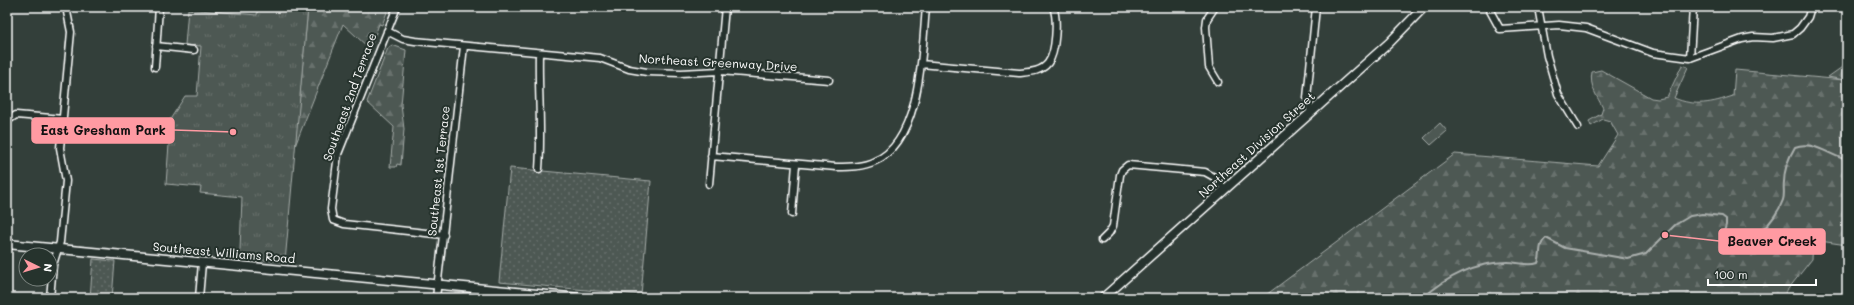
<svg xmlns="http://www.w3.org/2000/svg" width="1854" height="305" font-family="Mali,sans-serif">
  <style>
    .grass { fill: url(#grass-dots); stroke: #a6aca9 }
    .forest { fill: url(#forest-firs); stroke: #a6aca9 }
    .park { fill: url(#park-tufts); stroke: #a6aca9 }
    .pitch { fill: #4d5853; stroke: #a6aca9 }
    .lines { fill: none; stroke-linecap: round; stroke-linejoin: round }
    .stream { stroke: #abb0ae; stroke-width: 2 }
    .minor-casing { stroke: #fff; stroke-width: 9 }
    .tertiary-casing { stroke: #fff; stroke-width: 11 }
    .minor { stroke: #26332d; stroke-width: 6 }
    .tertiary { stroke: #26332d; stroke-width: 8 }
    .labels { text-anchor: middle; stroke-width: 4; stroke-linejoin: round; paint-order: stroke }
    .street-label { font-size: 12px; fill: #fff; stroke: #26332d }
    .leader { fill: none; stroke: #ff9aa2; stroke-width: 1.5 }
    .callout-dot { fill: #ff9aa2; stroke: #26332d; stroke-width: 1.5 }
    .callout { fill: #ff9aa2; stroke: #ff9aa2; stroke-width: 1.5 }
    .callout-label { font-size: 13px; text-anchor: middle; font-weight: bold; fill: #111 }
  </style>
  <defs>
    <pattern id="grass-dots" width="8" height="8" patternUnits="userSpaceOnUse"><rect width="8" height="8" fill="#4d5853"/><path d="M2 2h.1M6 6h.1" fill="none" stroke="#68716d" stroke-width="1.8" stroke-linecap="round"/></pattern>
    <pattern id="forest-firs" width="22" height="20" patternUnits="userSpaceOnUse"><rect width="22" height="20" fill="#4d5853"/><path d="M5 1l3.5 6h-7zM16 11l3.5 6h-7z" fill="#68716d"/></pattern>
    <pattern id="park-tufts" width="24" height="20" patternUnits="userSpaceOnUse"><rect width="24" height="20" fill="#4d5853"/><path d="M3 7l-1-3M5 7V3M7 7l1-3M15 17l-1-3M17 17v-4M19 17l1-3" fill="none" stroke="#68716d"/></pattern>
  </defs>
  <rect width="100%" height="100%" fill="#333f3a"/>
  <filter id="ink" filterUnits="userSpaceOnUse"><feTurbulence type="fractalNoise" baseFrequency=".025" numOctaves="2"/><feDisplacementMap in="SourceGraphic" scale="8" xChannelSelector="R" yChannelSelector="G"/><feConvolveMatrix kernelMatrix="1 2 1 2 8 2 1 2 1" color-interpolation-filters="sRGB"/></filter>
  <g filter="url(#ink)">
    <path class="grass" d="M 510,168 L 651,181 L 641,295 L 499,282 Z
      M 93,259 L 115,261 L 112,298 L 90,298 Z"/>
    <path class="forest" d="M 308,7 L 389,7 L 382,25 L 379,24 L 370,49 L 343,24 L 295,146 Z
      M 1847,13 L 1847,245 L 1813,240 L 1812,259 L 1781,298 L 1262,298 L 1455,154 L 1598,166 L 1618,135 L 1610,121 L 1603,119 L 1591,126 L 1589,121 L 1601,114 L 1603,108 C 1597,96 1589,86 1592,72 L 1601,70 L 1651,98 L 1658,99 L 1667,97 L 1682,65 L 1688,67 L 1674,98 C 1695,107 1712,103 1733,96 L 1735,70 L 1844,80 L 1828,77 L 1845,65 L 1845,26 Z
      M 392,45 L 406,50 L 401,105 L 404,129 L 401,165 L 397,164 L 396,167 L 390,167 L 394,127 L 367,102 L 388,48 Z"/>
    <path class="park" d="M 258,7 L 308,7 L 285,262 L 231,257 L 237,255 L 240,250 L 242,197 L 200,193 L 201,187 L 166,184 L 171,118 L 185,96 L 197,96 L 201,46 L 185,45 L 188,9 L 257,15 Z"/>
    <path class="pitch" d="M 1440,123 L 1447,131 L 1431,145 L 1424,138 Z"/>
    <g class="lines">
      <path class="stream" d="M 1423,298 C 1446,277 1476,262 1507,262 C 1518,262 1528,267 1538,263 C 1542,254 1537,246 1546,238 L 1565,248 L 1628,259 L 1646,254 L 1675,225 L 1690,216 L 1702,214 L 1722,216 L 1726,219 L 1726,225 L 1723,235 L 1725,242 C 1749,252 1776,220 1783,200 C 1785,194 1783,188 1784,182 C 1784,169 1789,157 1795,147 C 1813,140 1830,156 1847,160"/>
      <defs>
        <path id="minor" d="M 397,7 L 338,154 L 331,209 L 333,220 L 344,224 L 444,235
          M 1215,7 L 1207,19 L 1206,27 L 1209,67 L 1218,82
          M 1488,7 L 1500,29 L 1559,25 L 1586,28 L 1653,53 L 1690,58 L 1742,39 L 1753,37 L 1773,38 L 1793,34 L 1800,28 L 1808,17 L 1811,7
          M 1538,7 L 1547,56 L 1558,94 L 1578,127
          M 387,31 L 403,39 L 415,41 L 600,58 L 629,69 L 647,72 L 681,73 L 720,71 L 829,80
          M 156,46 L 194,50
          M 1690,58 L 1693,7
          M 921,64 L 1019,73 C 1029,72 1041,72 1048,63 C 1056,53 1058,19 1053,7
          M 155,67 L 159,7
          M 1311,113 L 1307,98 L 1316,7
          M 7,121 L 16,115 L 63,119
          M 711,156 L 836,167 C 850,167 863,167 875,161 C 922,141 922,49 926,7
          M 539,169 C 542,130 538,92 539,53
          M 709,184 L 725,7
          M 792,214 L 796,164
          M 1102,240 L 1109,233 L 1113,226 L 1120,175 L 1122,170 L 1128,165 L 1205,172 L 1214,177 L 1225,189
          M 50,298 L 53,265 L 60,242 L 66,181 L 60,148 L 71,32 L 66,7
          M 199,298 L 202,263
          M 436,298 L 464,46"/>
        <path id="tertiary" d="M 7,244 L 580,298
          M 1103,298 L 1389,43 L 1424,7"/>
      </defs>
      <use href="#minor" class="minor-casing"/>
      <use href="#tertiary" class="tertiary-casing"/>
      <use href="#minor" class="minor"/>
      <use href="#tertiary" class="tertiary"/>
    </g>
  </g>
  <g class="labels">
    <g class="street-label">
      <text transform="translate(718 63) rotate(3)" y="4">Northeast Greenway Drive</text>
      <text transform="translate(350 97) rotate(-70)" y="4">Southeast 2nd Terrace</text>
      <text transform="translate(1257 145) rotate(-42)" y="4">Northeast Division Street</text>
      <text transform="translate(439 171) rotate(-84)" y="4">Southeast 1st Terrace</text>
      <text transform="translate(224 253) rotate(5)" y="4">Southeast Williams Road</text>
    </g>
  </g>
  <path class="leader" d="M233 132L174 130M1665 235L1719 241"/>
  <g class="callout-dot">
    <circle cx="233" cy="132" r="4"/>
    <circle cx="1665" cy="235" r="4"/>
  </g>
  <g class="callout">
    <rect x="32" y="118" width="142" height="25" rx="4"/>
    <rect x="1719" y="229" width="106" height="25" rx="4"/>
  </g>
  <g class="callout-label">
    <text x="103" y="135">East Gresham Park</text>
    <text x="1772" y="246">Beaver Creek</text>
  </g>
  <rect width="1854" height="305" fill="none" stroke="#26332d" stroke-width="24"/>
  <rect x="12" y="12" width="1830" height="281" fill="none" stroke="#fff" stroke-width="1.5" filter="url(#ink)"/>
  <g transform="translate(38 267) rotate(95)"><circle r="19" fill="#26332d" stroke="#7d8581"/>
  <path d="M0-3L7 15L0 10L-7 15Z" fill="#ff9aa2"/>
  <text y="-6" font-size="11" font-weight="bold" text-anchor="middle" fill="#ffffff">N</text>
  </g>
  <path d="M1708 279v6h108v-6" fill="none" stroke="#ffffff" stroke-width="2"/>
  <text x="1714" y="279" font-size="12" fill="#ffffff" stroke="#26332d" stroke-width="3" paint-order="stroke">100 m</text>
</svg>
